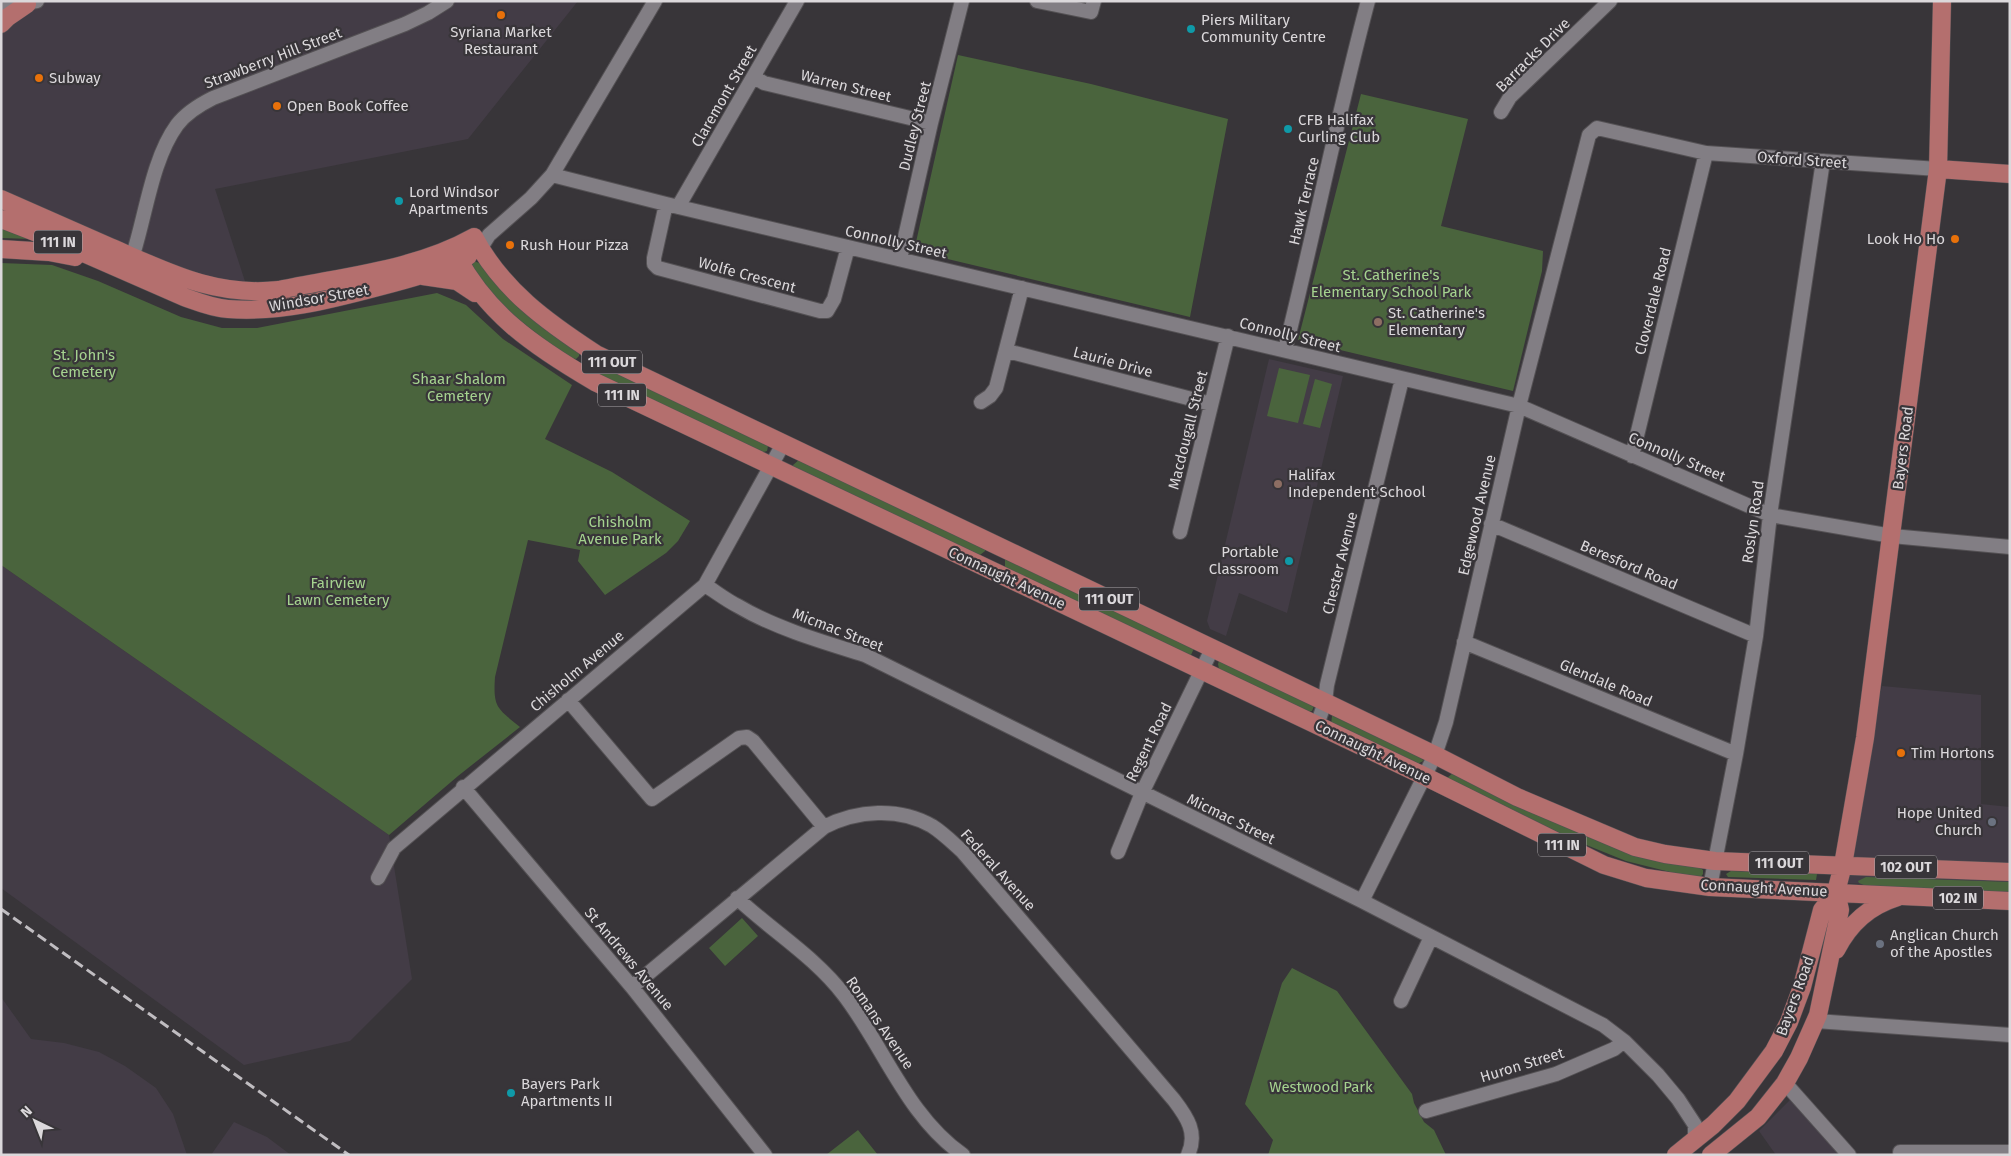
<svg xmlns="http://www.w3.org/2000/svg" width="2011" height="1156" font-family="'Fira Sans',sans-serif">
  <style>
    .built { fill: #433c46 }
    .green { fill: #4a643d }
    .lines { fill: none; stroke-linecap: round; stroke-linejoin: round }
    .minor-casing { stroke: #545154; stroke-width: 16 }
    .major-casing { stroke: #545154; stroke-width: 19 }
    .minor { stroke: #827e84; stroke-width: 14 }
    .major { stroke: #b46f6e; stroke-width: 18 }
    .rail { stroke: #c0bdc1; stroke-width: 3; stroke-dasharray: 10 5; stroke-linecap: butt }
    .food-dot { fill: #e8710a; stroke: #383539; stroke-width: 2 }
    .culture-dot { fill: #0f9aa8; stroke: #383539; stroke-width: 2 }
    .education-dot { fill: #8d6e63; stroke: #383539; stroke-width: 2 }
    .worship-dot { fill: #6b7280; stroke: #383539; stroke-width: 2 }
    .labels { text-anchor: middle; stroke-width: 4.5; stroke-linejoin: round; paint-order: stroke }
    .shield { fill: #383539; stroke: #aaa7aa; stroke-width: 1 }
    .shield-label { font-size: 14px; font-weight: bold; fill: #dbd8db }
    .poi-label { font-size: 15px; fill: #dbd8db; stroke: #383539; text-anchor: start }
    .street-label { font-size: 15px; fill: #dbd8db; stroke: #383539 }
    .park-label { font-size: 15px; fill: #a5d38f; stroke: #383539 }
  </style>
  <rect width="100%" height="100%" fill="#383539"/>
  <path class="built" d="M 1,1 L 578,1 L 468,139 L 215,189 L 253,306 L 189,295 L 95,259 L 1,230 Z
    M 1269,359 L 1343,376 L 1287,613 L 1239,593 L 1226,636 L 1210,629 L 1207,621 Z
    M 1,565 L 389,835 L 412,979 L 350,1041 L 244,1065 L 1,888 Z
    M 1882,686 L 1981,695 L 1981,804 L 2010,807 L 2010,888 L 1833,883 Z
    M 1,997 L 31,1039 L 64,1043 L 99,1052 L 125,1066 L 156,1088 L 173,1114 L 187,1155 L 1,1155 Z
    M 1795,1095 L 1850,1155 L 1776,1155 L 1759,1131 Z
    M 234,1122 L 267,1137 L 291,1155 L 211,1155 Z"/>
  <path class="green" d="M 958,55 L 1091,84 L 1228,119 L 1190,317 L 914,251 Z
    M 1361,94 L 1468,119 L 1441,226 L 1543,251 L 1542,271 L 1513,391 L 1298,340 Z
    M 1,227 L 32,239 L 1,238 Z
    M 474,261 L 479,263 L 501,286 L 579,352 L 579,356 L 576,359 L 568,357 C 534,331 492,304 471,265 Z
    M 1,263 L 52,265 L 98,281 L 181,317 L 222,328 L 257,328 L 437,293 L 466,305 L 503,339 L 572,385 L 545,439 L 612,472 L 690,521 L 678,541 L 666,553 L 605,595 L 578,561 L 580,550 L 528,540 L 495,677 C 493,708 497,708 520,727 L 458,776 L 389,835 L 1,565 Z
    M 605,365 L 764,442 L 768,446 L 767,451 L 760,453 L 601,375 L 599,371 L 600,367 Z
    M 1279,368 L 1310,375 L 1298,423 L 1267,416 Z
    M 1315,379 L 1332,384 L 1320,428 L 1303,424 Z
    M 800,459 L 985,548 L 985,551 L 980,555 L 794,469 L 793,465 Z
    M 1005,559 L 1195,646 L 1191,655 L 1186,655 L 1005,568 Z
    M 1219,661 L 1314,706 L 1312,711 L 1307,712 L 1219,669 L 1218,664 Z
    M 1337,714 L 1422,757 L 1423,761 L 1416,765 L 1331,725 L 1332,716 Z
    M 1453,773 L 1699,867 L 1703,870 L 1703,874 L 1700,878 L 1694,878 L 1626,861 L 1579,842 L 1449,781 L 1447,778 Z
    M 1731,871 L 1817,874 L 1816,880 L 1728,877 L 1726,874 Z
    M 1866,877 L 2010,882 L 2010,892 L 1866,886 L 1859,883 L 1858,881 Z
    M 742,918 L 758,936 L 725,966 L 709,948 Z
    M 1292,968 L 1337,991 L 1412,1094 L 1414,1103 L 1424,1122 L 1434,1130 L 1446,1155 L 1268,1155 L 1273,1140 L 1245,1104 L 1282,983 Z
    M 858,1130 L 878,1155 L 825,1155 L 826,1155 Z"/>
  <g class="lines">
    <defs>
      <path id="minor" d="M 1037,1 L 1091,12 L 1094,1
        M 1,7 L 37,1
        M 754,77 L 764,83 L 931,123
        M 1501,112 L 1510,97 L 1610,1
        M 552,175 L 666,204 L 1519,406 L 1770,515 L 1892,536 L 2010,547
        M 666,204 L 654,258 L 654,264 L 658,268 L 820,311 L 827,311 L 834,299 L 848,247
        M 678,207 L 797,1
        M 480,249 L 489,235 L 531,198 L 552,175 L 655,1
        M 900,259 L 931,123 L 962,1
        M 129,267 C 145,224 150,162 177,125 C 186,113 199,105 213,98 L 405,24 L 428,13 L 447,1
        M 1285,350 C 1314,234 1337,117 1368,1
        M 1007,351 L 1211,404
        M 981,402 L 990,396 L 996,388 L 1022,288
        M 1632,456 L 1706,153
        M 1491,524 L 1756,636
        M 1180,532 L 1228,336
        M 705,585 C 716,592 726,600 738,606 C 775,628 823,642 865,655 L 1362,901 L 1603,1025 L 1624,1041 L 1658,1075 L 1678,1099 L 1695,1125 L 1695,1140
        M 1464,642 L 1736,754
        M 568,700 L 652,799 L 739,738 L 747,737 L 753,741 L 824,827
        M 1317,725 L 1325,702 L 1327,685 L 1402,379
        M 463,787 L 632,987 L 765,1155
        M 1118,852 L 1142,793 L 1212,649
        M 378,878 L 394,848 L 705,585 L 783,444
        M 1710,887 L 1736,754 L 1756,636 L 1770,515 L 1823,161
        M 737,898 C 772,931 814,956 844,995 C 884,1047 907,1116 963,1155
        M 1362,901 L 1435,755 L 1446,722 L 1519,406 L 1589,135 L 1597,128 L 1706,153 L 1938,169
        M 632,987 L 824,827 C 857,810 899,807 932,826 C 943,833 952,842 962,851 L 1174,1100 C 1187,1117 1198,1133 1188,1155
        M 1401,1001 L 1431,937
        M 1816,1021 L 2010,1035
        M 1785,1083 L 1849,1155
        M 1426,1111 L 1556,1074 L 1614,1049 L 1624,1041
        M 1900,1152 L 2010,1152"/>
      <path id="major" d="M 1,24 L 8,17 L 27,4
        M 1938,169 L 2010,174
        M 1,199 C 37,215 74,231 110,247 C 168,272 214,297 279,290 C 345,276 415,270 474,237 C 502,290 547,322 596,354 L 1325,702 L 1435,755 L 1517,797 L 1635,847 L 1665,854 L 1715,861 L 2010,872
        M 1,219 L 40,234 L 184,297 C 198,302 212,308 228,309 C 278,313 329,300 378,287 C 409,279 439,271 468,256
        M 1,249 L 49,252 L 75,257
        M 453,249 C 484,313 535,347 595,382 L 1424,776 L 1604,865 L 1646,878 L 1710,887 L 2010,901
        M 423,276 L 457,281 L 475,293
        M 1836,950 C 1850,923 1869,906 1898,897
        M 1676,1155 L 1713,1125 L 1737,1101 L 1774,1051 L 1789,1022 L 1802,987 L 1822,910 L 1836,892 L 1843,865 L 1865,738 L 1938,169 L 1942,1
        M 1711,1155 L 1758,1117 L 1785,1083 L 1799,1058 L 1818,1015 L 1840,910 L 1836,892"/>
    </defs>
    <use href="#minor" class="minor-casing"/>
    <use href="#major" class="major-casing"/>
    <use href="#minor" class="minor"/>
    <use href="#major" class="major"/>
    <path class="rail" d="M 1,909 L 349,1155"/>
  </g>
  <g class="food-dot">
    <circle cx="501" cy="15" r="5"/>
    <circle cx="39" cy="78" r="5"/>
    <circle cx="277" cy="106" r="5"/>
    <circle cx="1955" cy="239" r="5"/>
    <circle cx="510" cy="245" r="5"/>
    <circle cx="1901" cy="753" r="5"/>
  </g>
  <g class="culture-dot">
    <circle cx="1191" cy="29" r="5"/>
    <circle cx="1288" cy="129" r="5"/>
    <circle cx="399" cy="201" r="5"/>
    <circle cx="1289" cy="561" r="5"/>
    <circle cx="511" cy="1093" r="5"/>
  </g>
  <g class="education-dot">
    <circle cx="1378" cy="322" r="5"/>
    <circle cx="1278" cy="484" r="5"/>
  </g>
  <g class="worship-dot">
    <circle cx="1992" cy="822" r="5"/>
    <circle cx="1880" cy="944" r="5"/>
  </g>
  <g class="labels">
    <g class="shield">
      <rect x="34" y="230.5" width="48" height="23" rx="4"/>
      <rect x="582" y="350.5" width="60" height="23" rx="4"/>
      <rect x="598" y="383.5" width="48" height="23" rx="4"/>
      <rect x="1079" y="587.5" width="60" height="23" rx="4"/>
      <rect x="1538" y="833.5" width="48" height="23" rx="4"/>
      <rect x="1749" y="851.5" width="60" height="23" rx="4"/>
      <rect x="1875" y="855.5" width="62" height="23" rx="4"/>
      <rect x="1933" y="886.5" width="50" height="23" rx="4"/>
    </g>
    <g class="shield-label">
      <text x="58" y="247">111 IN</text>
      <text x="612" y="367">111 OUT</text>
      <text x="622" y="400">111 IN</text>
      <text x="1109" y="604">111 OUT</text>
      <text x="1562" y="850">111 IN</text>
      <text x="1779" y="868">111 OUT</text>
      <text x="1906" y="872">102 OUT</text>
      <text x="1958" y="903">102 IN</text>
    </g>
    <g class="poi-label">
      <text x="1201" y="25">Piers Military<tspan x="1201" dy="17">Community Centre</tspan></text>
      <text x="501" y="37" text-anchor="middle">Syriana Market<tspan x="501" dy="17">Restaurant</tspan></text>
      <text x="49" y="83">Subway</text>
      <text x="287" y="111">Open Book Coffee</text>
      <text x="1298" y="125">CFB Halifax<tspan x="1298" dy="17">Curling Club</tspan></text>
      <text x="409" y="197">Lord Windsor<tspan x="409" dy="17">Apartments</tspan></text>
      <text x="1945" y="244" text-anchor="end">Look Ho Ho</text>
      <text x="520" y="250">Rush Hour Pizza</text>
      <text x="1388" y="318">St. Catherine's<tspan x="1388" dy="17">Elementary</tspan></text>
      <text x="1288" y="480">Halifax<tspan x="1288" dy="17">Independent School</tspan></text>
      <text x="1279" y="557" text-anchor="end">Portable<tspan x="1279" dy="17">Classroom</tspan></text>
      <text x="1911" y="758">Tim Hortons</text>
      <text x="1982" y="818" text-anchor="end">Hope United<tspan x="1982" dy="17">Church</tspan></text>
      <text x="1890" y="940">Anglican Church<tspan x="1890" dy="17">of the Apostles</tspan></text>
      <text x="521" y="1089">Bayers Park<tspan x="521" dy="17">Apartments II</tspan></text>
    </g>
    <g class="street-label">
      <text transform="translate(1533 55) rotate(-45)" y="5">Barracks Drive</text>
      <text transform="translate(273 58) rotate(-21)" y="5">Strawberry Hill Street</text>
      <text transform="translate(846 86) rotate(14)" y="5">Warren Street</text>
      <text transform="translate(724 96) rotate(-60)" y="5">Claremont Street</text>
      <text transform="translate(915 126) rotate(-76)" y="5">Dudley Street</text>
      <text transform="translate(1802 160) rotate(4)" y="5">Oxford Street</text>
      <text transform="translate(1304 201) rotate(-77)" y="5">Hawk Terrace</text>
      <text transform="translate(896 242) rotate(13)" y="5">Connolly Street</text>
      <text transform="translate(747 275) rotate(15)" y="5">Wolfe Crescent</text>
      <text transform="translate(319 298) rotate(-10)" y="5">Windsor Street</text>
      <text transform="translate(1653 301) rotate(-76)" y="5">Cloverdale Road</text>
      <text transform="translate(1290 335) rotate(14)" y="5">Connolly Street</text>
      <text transform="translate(1113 362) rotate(15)" y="5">Laurie Drive</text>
      <text transform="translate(1188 430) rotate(-76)" y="5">Macdougall Street</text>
      <text transform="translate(1903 448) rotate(-83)" y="5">Bayers Road</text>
      <text transform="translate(1677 457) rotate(23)" y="5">Connolly Street</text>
      <text transform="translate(1477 515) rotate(-77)" y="5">Edgewood Avenue</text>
      <text transform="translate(1753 522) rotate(-82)" y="5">Roslyn Road</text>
      <text transform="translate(1340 563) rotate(-76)" y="5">Chester Avenue</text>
      <text transform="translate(1629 565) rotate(23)" y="5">Beresford Road</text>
      <text transform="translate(1007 578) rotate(25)" y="5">Connaught Avenue</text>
      <text transform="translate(838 630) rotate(21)" y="5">Micmac Street</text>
      <text transform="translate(577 671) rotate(-40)" y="5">Chisholm Avenue</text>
      <text transform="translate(1606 683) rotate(23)" y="5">Glendale Road</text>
      <text transform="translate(1149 742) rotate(-64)" y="5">Regent Road</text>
      <text transform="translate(1373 752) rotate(26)" y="5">Connaught Avenue</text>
      <text transform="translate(1231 819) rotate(26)" y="5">Micmac Street</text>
      <text transform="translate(998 870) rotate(48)" y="5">Federal Avenue</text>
      <text transform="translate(1764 888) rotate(3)" y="5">Connaught Avenue</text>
      <text transform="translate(629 959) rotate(50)" y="5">St Andrews Avenue</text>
      <text transform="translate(1795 996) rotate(-70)" y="5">Bayers Road</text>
      <text transform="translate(880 1023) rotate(56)" y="5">Romans Avenue</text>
      <text transform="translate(1522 1065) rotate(-17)" y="5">Huron Street</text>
    </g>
    <g class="park-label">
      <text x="1391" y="280">St. Catherine's<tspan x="1391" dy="17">Elementary School Park</tspan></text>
      <text x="84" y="360">St. John's<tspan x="84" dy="17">Cemetery</tspan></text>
      <text x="459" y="384">Shaar Shalom<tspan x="459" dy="17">Cemetery</tspan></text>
      <text x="620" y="527">Chisholm<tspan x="620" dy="17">Avenue Park</tspan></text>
      <text x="338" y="588">Fairview<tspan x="338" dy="17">Lawn Cemetery</tspan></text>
      <text x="1321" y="1092">Westwood Park</text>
    </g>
  </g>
  <rect width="2011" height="1156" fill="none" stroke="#dbd8db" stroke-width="5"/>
  <g transform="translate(35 1121) rotate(317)" stroke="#383539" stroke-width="4" paint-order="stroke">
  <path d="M0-4L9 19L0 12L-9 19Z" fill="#dbd8db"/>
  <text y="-8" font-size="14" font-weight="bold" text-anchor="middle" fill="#dbd8db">N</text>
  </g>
</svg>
